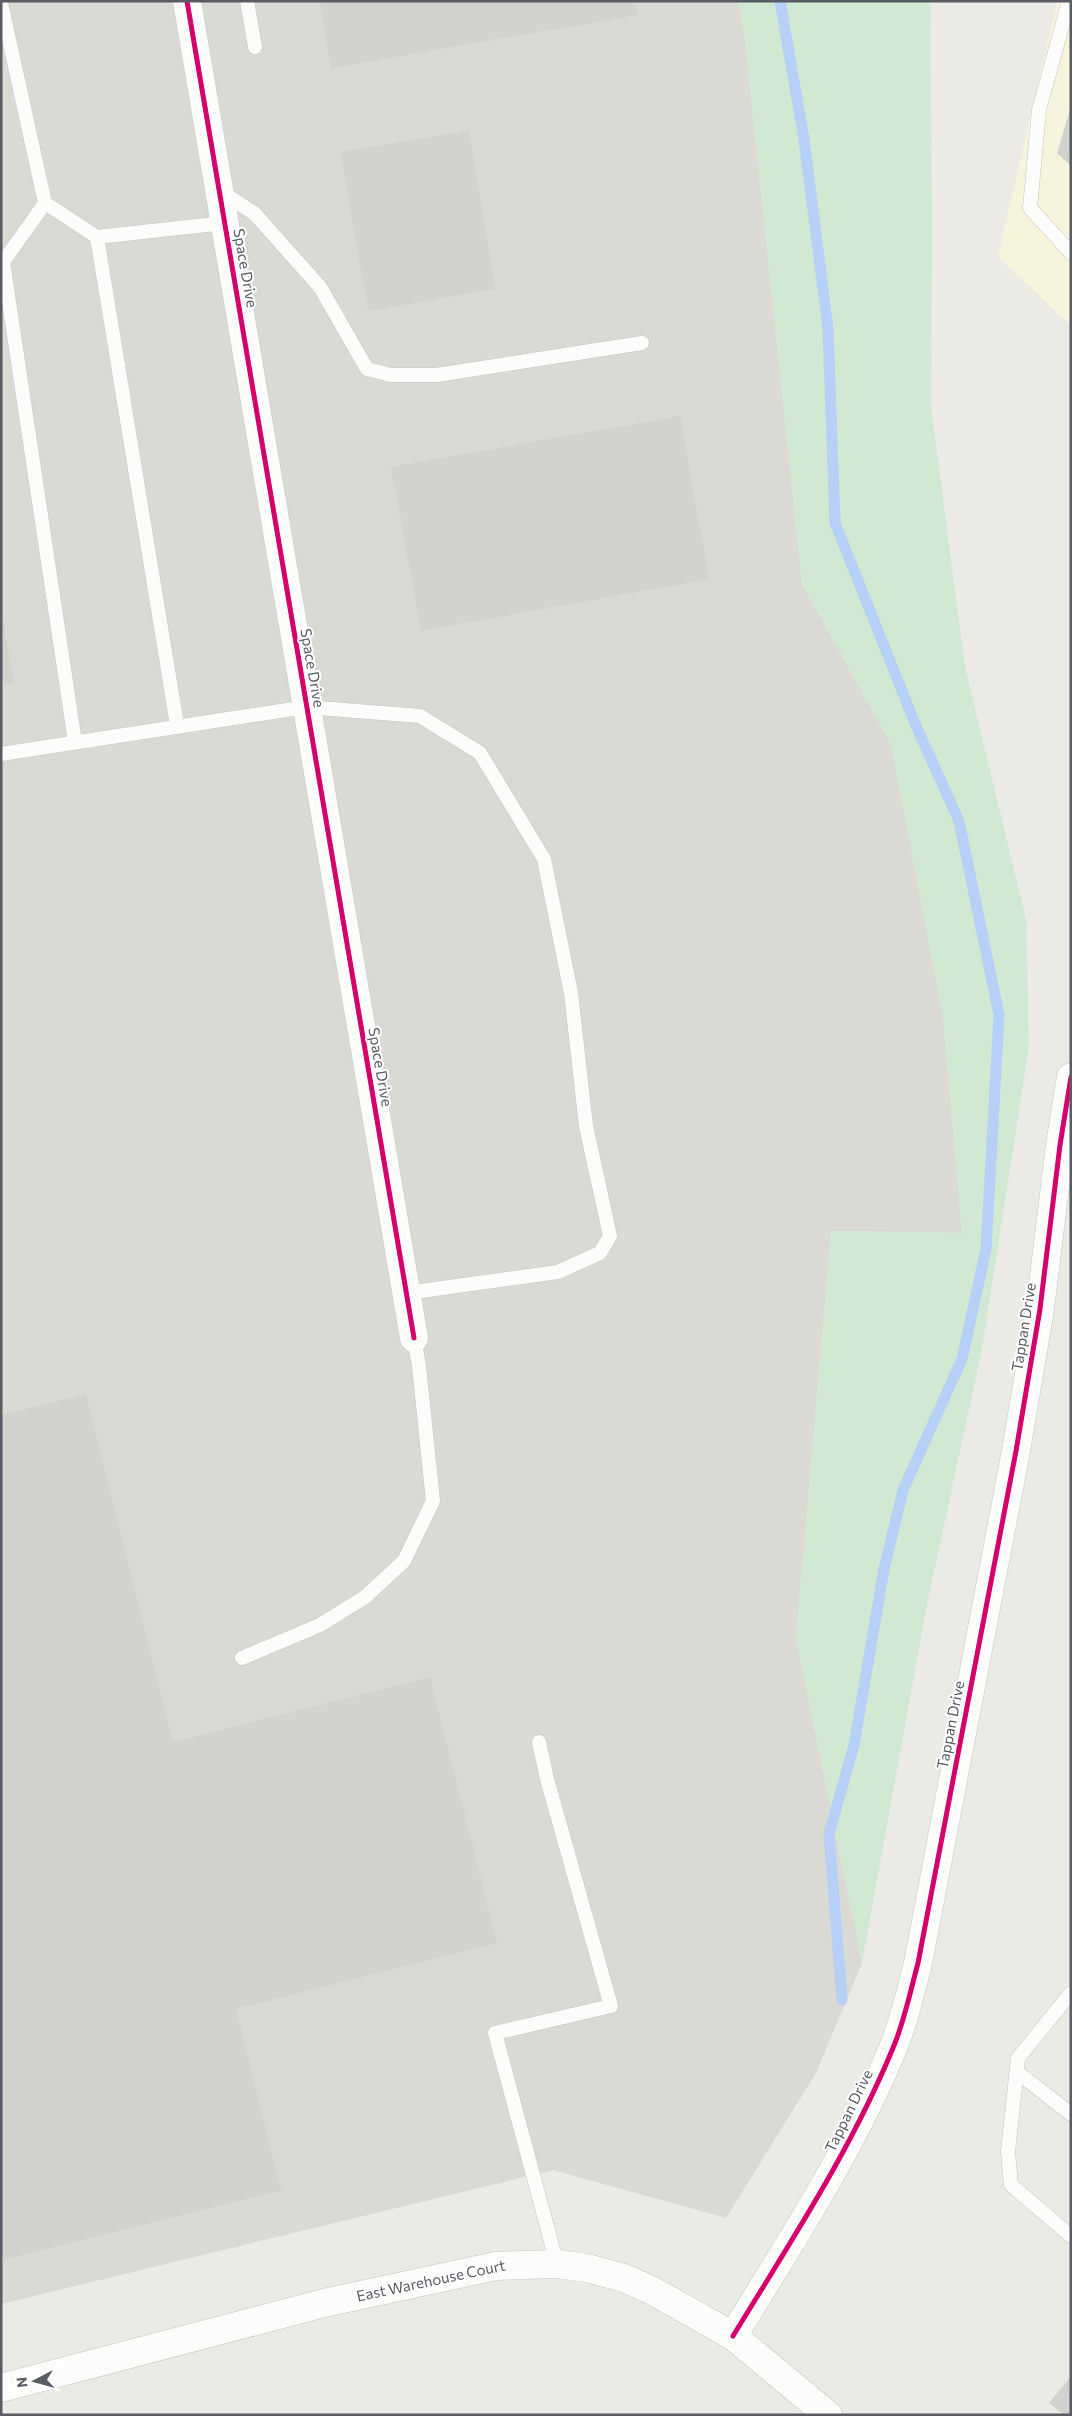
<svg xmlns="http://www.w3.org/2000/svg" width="1072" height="2416" font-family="Commissioner,sans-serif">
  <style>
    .commercial { fill: #f6f4dc }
    .industrial { fill: #dbd9d4 }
    .green { fill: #d1e9d2 }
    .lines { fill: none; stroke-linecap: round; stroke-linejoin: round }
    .stream { stroke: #b6d0f7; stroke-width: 11 }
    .building { fill: #d2d2ce }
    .service-casing { stroke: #c7c6c6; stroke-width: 15 }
    .minor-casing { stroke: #c7c6c6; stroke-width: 29 }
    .service { stroke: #fcfcfb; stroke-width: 14 }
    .minor { stroke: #fcfcfb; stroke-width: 28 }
    .cycleway-casing { stroke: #fff; stroke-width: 8 }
    .cycleway { stroke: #d6006c; stroke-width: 5 }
    .labels { text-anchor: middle; stroke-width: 4; stroke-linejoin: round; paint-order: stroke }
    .street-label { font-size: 15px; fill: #5a5c63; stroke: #fff }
  </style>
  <rect width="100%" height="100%" fill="#ebeae4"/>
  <path class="commercial" d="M 1057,1 L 1071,1 L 1071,326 L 998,256 Z"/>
  <path class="industrial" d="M 1,1 L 738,1 L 745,41 L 802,584 L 891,744 L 943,1017 L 962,1233 L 831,1231 L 796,1638 L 862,1963 L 816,2073 L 726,2218 L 553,2170 L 1,2304 Z"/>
  <path class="green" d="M 738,1 L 930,1 L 932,223 L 931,407 L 965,667 L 1026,920 L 1029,1046 L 982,1349 L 926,1609 L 862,1963 L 796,1638 L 831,1231 L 962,1233 L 943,1017 L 891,745 L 802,584 L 745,41 Z"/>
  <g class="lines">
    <path class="stream" d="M 780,1 L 804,139 L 828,329 L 835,523 L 916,726 L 959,821 L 999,1015 L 986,1249 L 962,1359 L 903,1490 L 884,1569 L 854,1745 L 829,1834 L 842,2000"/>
  </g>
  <path class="building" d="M 320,1 L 636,1 L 638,15 L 331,68 Z
    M 1071,106 L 1071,166 L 1057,153 Z
    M 469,131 L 495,289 L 368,311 L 341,152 Z
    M 680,416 L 709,579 L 421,631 L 391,467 Z
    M 1,608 L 14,683 L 1,685 Z
    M 86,1394 L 173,1742 L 430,1677 L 497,1943 L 236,2009 L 281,2190 L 1,2260 L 1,1415 Z
    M 1071,2376 L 1071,2415 L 1064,2415 L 1049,2403 Z"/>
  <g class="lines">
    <defs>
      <path id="service" d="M 247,1 L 255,47
        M 1069,1 L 1039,110 L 1030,208 L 1071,253
        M 1,3 L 45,203 L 97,237 L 224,223
        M 220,191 L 254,213 L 320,287 L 367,369 L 391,375 L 437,375 L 642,343
        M 45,203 L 3,262 L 75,742
        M 97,237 L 177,725
        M 1,754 L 306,707 L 420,716 L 480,753 L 544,859 L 571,993 L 586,1126 L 610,1236 L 600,1253 L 558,1272 L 406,1293
        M 242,1658 L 320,1625 L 365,1597 L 404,1561 L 433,1501 L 419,1366 L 414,1338
        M 539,1742 L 547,1779 L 611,2006 L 495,2033 L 557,2264
        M 1071,1993 L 1018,2058 L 1008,2152 L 1011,2185 L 1071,2236
        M 1017,2072 L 1071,2114"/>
      <path id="minor" d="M 187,1 L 414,1338
        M 733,2336 C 791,2241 853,2147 895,2043 C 905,2018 911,1989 918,1963 L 1016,1451 L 1040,1309 L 1060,1145 L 1071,1077
        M 1,2388 L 324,2303 L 496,2266 L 557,2264 L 587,2268 L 624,2278 L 653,2291 L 733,2336 L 828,2415"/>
    </defs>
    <use href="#service" class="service-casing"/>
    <use href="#minor" class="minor-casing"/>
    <use href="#service" class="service"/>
    <use href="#minor" class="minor"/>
    <defs>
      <path id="cycleway" d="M 187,1 L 414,1338
        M 733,2336 C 791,2241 853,2147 895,2043 C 905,2018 911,1989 918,1963 L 1016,1451 L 1040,1309 L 1060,1145 L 1071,1077"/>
    </defs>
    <use href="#cycleway" class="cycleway-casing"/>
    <use href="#cycleway" class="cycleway"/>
  </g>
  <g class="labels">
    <g class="street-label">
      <text transform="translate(245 268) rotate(80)" y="5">Space Drive</text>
      <text transform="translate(312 668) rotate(80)" y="5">Space Drive</text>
      <text transform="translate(380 1067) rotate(80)" y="5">Space Drive</text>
      <text transform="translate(1024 1327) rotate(-81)" y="5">Tappan Drive</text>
      <text transform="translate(951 1725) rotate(-79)" y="5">Tappan Drive</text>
      <text transform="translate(849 2111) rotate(-64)" y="5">Tappan Drive</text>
      <text transform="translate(431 2281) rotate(-12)" y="5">East Warehouse Court</text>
    </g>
  </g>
  <rect width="1072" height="2416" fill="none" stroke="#5a5c63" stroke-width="5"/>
  <g transform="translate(35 2381) rotate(264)" stroke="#ffffff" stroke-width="4" paint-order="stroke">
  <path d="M0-4L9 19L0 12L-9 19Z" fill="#5a5c63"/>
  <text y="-8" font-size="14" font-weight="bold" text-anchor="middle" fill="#5a5c63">N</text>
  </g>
</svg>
